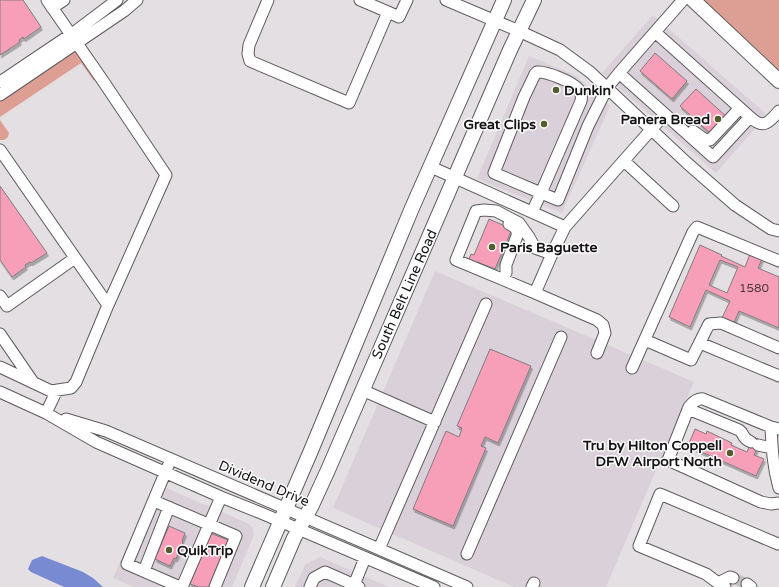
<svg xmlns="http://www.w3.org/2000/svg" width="779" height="587" font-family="'Varela Round',sans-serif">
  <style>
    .built { fill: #dad0d9 }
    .green { fill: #dd9f94 }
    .water { fill: #788ad2 }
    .building { fill: #f79fb9; stroke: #817c7d; fill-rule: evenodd; filter: url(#shadow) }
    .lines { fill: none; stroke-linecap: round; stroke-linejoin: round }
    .minor-tunnel { stroke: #c5c0c4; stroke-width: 11; stroke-dasharray: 11 5.5; stroke-linecap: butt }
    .minor-casing { stroke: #5e5b5e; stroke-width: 13 }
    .major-casing { stroke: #5e5b5e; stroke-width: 16 }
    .minor { stroke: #fff; stroke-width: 11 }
    .major { stroke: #fff; stroke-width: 14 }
    .poi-dot { fill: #535c2b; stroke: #fff; stroke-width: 1.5 }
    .labels { text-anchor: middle; stroke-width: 3; stroke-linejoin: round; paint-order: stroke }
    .number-label { font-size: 12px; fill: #4e363e }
    .poi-label { font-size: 14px; font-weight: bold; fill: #151315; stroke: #fff; text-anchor: start }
    .street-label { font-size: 14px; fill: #151315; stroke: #fff }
  </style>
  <defs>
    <filter id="shadow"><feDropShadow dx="1.5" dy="3" stdDeviation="0" flood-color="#0004"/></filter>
  </defs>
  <rect width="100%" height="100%" fill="#e4dfe3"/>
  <path class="built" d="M 653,15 L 767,115 L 716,173 L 602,73 Z
    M 529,56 L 575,75 L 610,106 L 562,213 L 477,179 Z
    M 435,271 L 694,382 L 606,587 L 514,587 L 333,508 Z
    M 155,483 L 247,523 L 253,528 L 254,535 L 232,587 L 134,587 L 113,578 Z
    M 320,557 L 389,587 L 295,587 L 305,565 Z"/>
  <path class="green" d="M 701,0 L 779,0 L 779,72 Z
    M 72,52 L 75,52 L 80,55 L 94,79 L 94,81 L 81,63 L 0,117 L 0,99 Z
    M 0,120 L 9,133 L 8,137 L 4,140 L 0,140 Z"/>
  <path class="water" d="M 42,556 L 83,572 L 93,578 L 103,587 L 64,587 L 31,572 L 28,569 L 32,560 Z"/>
  <path class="building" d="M 0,0 L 23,0 L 41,27 L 24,39 L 23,37 L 19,40 L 20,42 L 0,55 Z
    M 655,53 L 687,81 L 672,99 L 640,71 Z
    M 696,89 L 728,118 L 712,135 L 680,106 Z
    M 0,186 L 47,253 L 31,263 L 30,262 L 25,265 L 26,267 L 12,277 L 0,260 Z
    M 489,219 L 512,229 L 495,269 L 477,262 L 476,264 L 468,261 L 471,254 L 474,255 Z
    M 700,245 L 722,255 L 721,256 L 745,267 L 750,254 L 762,259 L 758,268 L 779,277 L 779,328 L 739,311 L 733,325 L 721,320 L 730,301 L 706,290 L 690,327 L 669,317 ZM 720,260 L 738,267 L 727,293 L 709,285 Z
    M 490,349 L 531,366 L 498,443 L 485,437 L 481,446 L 486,448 L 453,526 L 413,509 L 446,431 L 459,437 L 462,428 L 457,426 Z
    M 695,429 L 706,434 L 707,431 L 732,443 L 731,445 L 747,452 L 753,437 L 761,440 L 754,455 L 764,459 L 756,476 L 688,446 Z
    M 169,526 L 185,533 L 182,541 L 183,542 L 176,559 L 174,558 L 170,566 L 155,559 Z
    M 210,533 L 228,540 L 209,587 L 199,587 L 190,584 Z"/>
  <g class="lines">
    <path class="minor-tunnel" d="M 733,578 L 747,584"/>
    <defs>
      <path id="minor" d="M 47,0 L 103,81 L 166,175 L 108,305
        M 268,0 L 249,45 L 248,54 L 250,61 L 349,103 L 388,12 L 399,17 L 407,0
        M 360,0 L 388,12
        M 446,0 L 519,31 L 560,50 L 590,72 L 687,163 L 735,205 L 771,229 L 779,231
        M 52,8 L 64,0
        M 537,72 C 546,71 573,82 578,89 C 582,92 582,96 581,101 L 541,193 L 494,173 L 524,97 L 535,74 Z
        M 619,73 L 713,157 L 750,117 L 655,32
        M 0,82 L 76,31 L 117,0
        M 0,95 L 124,11 L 137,0
        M 750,117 C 764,130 769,122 779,111
        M 693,131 L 704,139 L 710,140 L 740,108
        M 0,150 L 108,305 L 76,382 L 71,388 L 51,391 L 0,367
        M 624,161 L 673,206
        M 431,167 L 565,227 L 665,114
        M 532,212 L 541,193 L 558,200 L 588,126 L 607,88 L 619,73 L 683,0
        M 565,227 L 552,254 L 535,293 L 597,320 L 603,325 L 605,333 L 597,353
        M 506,273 L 506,265 L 517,236 C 518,229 515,227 509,224
        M 535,293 L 456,260 L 476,211 L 484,210 L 496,211 L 519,223 L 529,237 L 535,248 L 552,254
        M 0,296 L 7,306 L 75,258
        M 0,334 L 33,382
        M 645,340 L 691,360 L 709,324 L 721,323 L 779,348
        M 700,343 L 779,376
        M 632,368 L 693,232 L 697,227 L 779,261
        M 362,390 L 435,422
        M 0,392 L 46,413 L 96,442 L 221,497 L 261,513 L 434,587
        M 688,409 L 739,430 C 745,434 741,438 751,442
        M 46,413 L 57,390
        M 66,419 L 106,431 L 467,587
        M 771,427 C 772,449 773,466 779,488
        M 779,429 L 771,427 L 703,399 C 697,398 693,402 689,407 L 668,460 L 761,502 L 771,504 L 779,503
        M 758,445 L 772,448
        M 168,466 L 127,564 L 180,587
        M 154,501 L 236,536 L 215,587
        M 379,549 L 486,304
        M 467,554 L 561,337
        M 144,571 L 169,507
        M 718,583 L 730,577 L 733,578
        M 747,584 L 751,587
        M 354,585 L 365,558
        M 182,587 L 221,497
        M 310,587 L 314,578 L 325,572 L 359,587
        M 532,587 L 534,583
        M 725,587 L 718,583 L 706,574 L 639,546 L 660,494 L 778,544 L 779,544"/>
      <path id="major" d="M 693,0 L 779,81
        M 252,587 L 310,453 L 412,208 L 504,0
        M 273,587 L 294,538 L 311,507 L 328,470 L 510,50 L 534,0"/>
    </defs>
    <use href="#minor" class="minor-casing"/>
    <use href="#major" class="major-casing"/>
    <use href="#minor" class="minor"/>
    <use href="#major" class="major"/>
  </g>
  <g class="poi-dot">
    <circle cx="556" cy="90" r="4"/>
    <circle cx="718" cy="119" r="4"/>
    <circle cx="544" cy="124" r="4"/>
    <circle cx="492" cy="247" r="4"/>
    <circle cx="730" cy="453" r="4"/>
    <circle cx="169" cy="550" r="4"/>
  </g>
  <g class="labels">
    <g class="number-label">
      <text x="754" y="292">1580</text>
    </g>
    <g class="poi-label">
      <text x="564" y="95">Dunkin'</text>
      <text x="710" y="124" text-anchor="end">Panera Bread</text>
      <text x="536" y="129" text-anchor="end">Great Clips</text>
      <text x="500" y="252">Paris Baguette</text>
      <text x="722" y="450" text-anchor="end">Tru by Hilton Coppell<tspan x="722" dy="16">DFW Airport North</tspan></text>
      <text x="177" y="555">QuikTrip</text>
    </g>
    <g class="street-label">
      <text transform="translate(404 294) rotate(-66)" y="5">South Belt Line Road</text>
      <text transform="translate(264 483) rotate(23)" y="5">Dividend Drive</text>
    </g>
  </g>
</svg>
